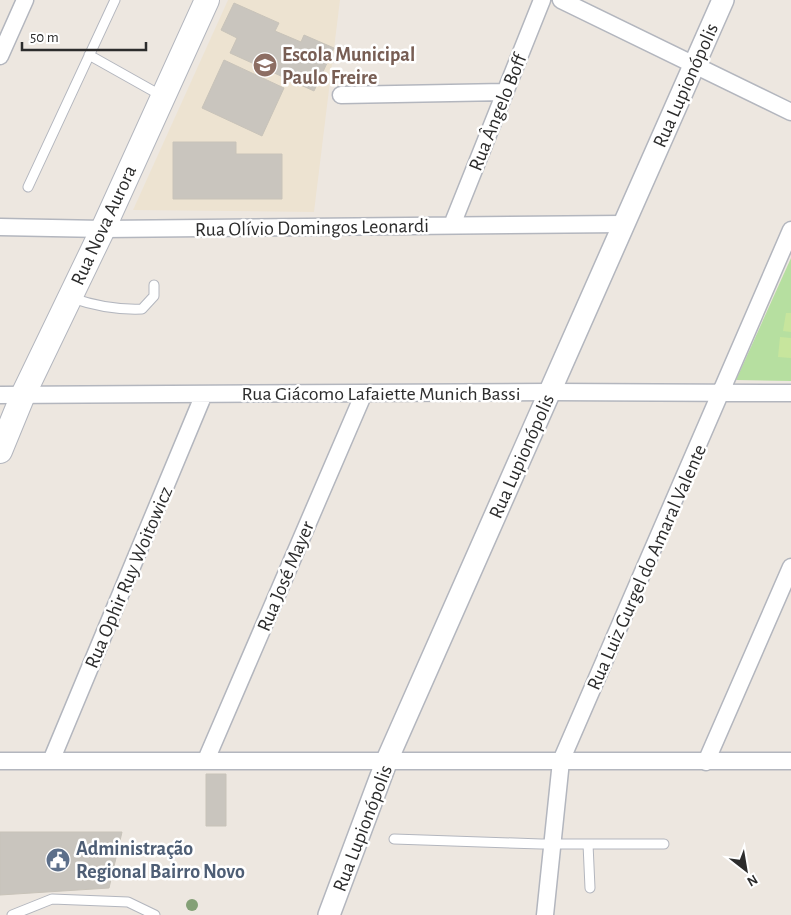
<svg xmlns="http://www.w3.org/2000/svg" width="791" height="915" font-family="'Alegreya Sans',sans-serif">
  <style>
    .education { fill: #ede3d1 }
    .green { fill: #b6dfa0 }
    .pitch { fill: #c7e59d }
    .building { fill: #c9c5be; stroke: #c8c3b9 }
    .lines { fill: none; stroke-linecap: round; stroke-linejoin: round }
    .service-casing { stroke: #b3b6be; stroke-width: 11 }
    .minor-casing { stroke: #b3b6be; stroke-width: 19 }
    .tertiary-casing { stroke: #b3b6be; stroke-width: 24 }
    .secondary-casing { stroke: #b3b6be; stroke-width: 26 }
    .service { stroke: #fff; stroke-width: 9 }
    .minor { stroke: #fff; stroke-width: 16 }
    .tertiary { stroke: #fff; stroke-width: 21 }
    .secondary { stroke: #fff; stroke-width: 24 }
    .tree { fill: #84a076 }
    .labels { text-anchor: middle; stroke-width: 5; stroke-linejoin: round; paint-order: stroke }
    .education-label { font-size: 20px; font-weight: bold; fill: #785e54; stroke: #fff; text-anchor: start }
    .street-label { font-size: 20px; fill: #2c2c2c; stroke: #fff }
    .service-label { font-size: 20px; font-weight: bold; fill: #4e5e75; stroke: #fff; text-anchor: start }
  </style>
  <rect width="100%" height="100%" fill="#ede7e0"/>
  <path class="education" d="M 228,0 L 340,0 L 314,212 L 133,210 Z"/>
  <path class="green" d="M 791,258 L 791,381 L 736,380 Z"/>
  <path class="pitch" d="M 786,313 L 791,313 L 791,332 L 783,331 Z
    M 780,337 L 791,338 L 791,358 L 778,357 Z"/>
  <path class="building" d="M 234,3 L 279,23 L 275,31 L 301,42 L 304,35 L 334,48 L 314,91 L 230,53 L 237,38 L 221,30 Z
    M 224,60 L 284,88 L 262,136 L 202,108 Z
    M 173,142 L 236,142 L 236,154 L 282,154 L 282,199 L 173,199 Z
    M 206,774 L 226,774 L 226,826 L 206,826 Z
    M 0,832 L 122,832 L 109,888 L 0,895 Z"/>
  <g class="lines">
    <defs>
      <path id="service" d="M 89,55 L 162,96
        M 28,187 L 115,0
        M 72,298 C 95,306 117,310 142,309 L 154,296 L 154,285
        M 394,839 L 541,844 L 664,844
        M 588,844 L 590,888
        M 12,915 L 52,899 L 128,902 L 155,915"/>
      <path id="minor" d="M 561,0 L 791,112
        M 0,56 L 25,0
        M 341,95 L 505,92
        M 452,225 L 542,0
        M 0,227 L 103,229 L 624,224
        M 0,395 L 550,392 L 791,393
        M 206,760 L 364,393
        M 0,761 L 791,761
        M 51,761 L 204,394
        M 706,762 L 791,567
        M 545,915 L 561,761 L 791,230"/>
      <path id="tertiary" d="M 329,915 L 387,760 L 723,0"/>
      <path id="secondary" d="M 0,451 L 23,395 L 103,229 L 207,0"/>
    </defs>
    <use href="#service" class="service-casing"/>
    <use href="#minor" class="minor-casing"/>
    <use href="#tertiary" class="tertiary-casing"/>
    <use href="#secondary" class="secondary-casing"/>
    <use href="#service" class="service"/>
    <use href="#minor" class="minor"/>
    <use href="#tertiary" class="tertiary"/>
    <use href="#secondary" class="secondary"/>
  </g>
  <circle class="tree" cx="192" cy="905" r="6"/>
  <defs>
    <symbol id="school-disc" viewBox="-11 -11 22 22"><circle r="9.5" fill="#8d6e63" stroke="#fff"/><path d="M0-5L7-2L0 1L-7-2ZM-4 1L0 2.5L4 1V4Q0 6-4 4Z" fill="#fff"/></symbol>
    <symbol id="civic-disc" viewBox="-11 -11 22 22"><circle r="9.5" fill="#5c6f8a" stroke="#fff"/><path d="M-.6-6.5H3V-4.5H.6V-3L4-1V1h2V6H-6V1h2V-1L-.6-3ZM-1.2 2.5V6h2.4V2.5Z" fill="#fff"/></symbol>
  </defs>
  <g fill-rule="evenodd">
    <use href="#school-disc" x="251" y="51" width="28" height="28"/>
    <use href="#civic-disc" x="44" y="846" width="28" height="28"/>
  </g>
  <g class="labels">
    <g class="education-label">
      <text x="282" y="61">Escola Municipal<tspan x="282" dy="23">Paulo Freire</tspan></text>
    </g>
    <g class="street-label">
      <text transform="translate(685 85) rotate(-66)" y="7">Rua Lupionópolis</text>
      <text transform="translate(497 112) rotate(-68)" y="7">Rua Ângelo Boff</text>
      <text transform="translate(103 225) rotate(-65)" y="7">Rua Nova Aurora</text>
      <text transform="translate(312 227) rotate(-1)" y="7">Rua Olívio Domingos Leonardi</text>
      <text x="381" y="400">Rua Giácomo Lafaiette Munich Bassi</text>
      <text transform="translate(521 456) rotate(-66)" y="7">Rua Lupionópolis</text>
      <text transform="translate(646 567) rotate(-66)" y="7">Rua Luiz Gurgel do Amaral Valente</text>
      <text transform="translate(285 576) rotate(-67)" y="7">Rua José Mayer</text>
      <text transform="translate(128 577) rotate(-67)" y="7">Rua Ophir Ruy Woitowicz</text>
      <text transform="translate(362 828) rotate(-69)" y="7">Rua Lupionópolis</text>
    </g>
    <g class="service-label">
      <text x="76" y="855">Administração<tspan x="76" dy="23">Regional Bairro Novo</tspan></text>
    </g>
  </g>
  <g transform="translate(746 870) rotate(149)" stroke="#ffffff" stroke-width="4" paint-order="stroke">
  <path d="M0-4L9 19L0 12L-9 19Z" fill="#2c2c2c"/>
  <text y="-8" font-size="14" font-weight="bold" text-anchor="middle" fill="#2c2c2c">N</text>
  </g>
  <path d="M22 42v8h124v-8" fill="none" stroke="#2c2c2c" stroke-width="2.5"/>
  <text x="30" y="42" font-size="15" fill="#2c2c2c" stroke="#ffffff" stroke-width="4" paint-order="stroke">50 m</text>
</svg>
